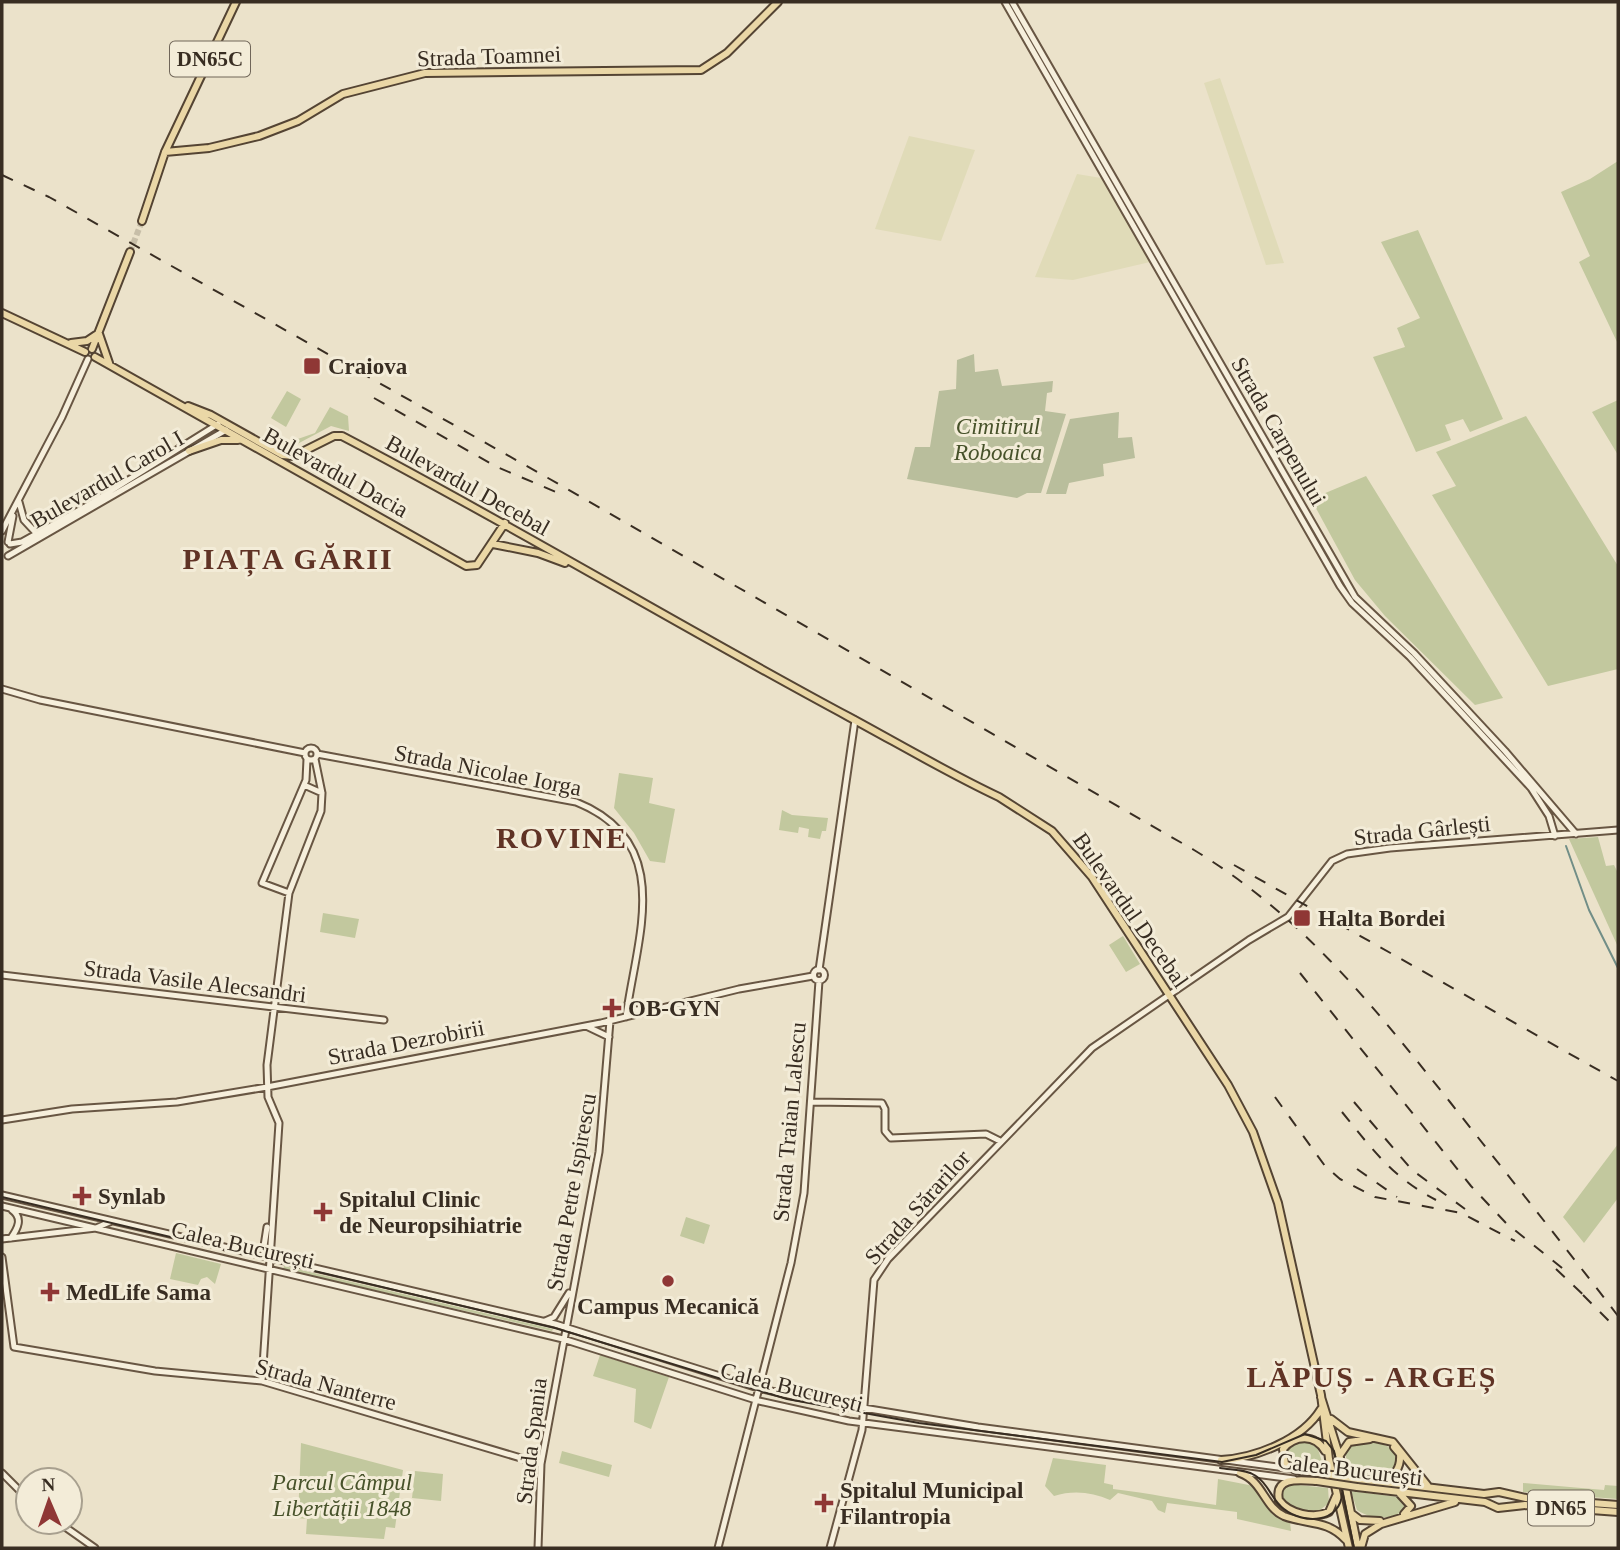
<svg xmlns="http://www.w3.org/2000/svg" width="1620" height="1550" font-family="'Times New Roman',serif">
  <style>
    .farmland { fill: #e0dbb8 }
    .green { fill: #c2c89e }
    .cemetery { fill: #b9be9c }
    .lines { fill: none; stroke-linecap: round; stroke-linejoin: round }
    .stream { stroke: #718e87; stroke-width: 2 }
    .primary-tunnel { stroke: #c7bea8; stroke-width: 6; stroke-dasharray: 6 3; stroke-linecap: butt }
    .secondary-casing { stroke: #685643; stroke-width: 9 }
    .primary-casing { stroke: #544433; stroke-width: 10 }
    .secondary { stroke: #f6efdc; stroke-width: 5 }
    .primary { stroke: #ead7a6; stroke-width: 6 }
    .tram { stroke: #382d22; stroke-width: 2 }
    .rail { stroke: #382d22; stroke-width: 2; stroke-dasharray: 12 12; stroke-linecap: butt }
    .primary-bridge-casing { stroke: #544433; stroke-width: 10; stroke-linecap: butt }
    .primary-bridge { stroke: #ead7a6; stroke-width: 6 }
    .poi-dot { fill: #8f3735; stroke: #f3ecd8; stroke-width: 2.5 }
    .labels { text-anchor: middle; stroke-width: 6; stroke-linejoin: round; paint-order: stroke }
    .shield { fill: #f3ecd8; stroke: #706659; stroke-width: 2 }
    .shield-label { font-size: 21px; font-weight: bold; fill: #382d22 }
    .street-label { font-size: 23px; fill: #382d22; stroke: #f3ecd8 }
    .poi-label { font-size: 23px; font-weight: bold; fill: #382d22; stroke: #f3ecd8; text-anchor: start }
    .park-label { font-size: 23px; font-style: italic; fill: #47522a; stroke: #f3ecd8 }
    .district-label { font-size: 30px; font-weight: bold; letter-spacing: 2px; fill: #603325; stroke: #f3ecd8 }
  </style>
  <rect width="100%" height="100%" fill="#ebe2ca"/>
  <path class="farmland" d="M 1220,78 L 1284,263 L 1266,265 L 1204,83 Z
    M 909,136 L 975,150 L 941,241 L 875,229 Z
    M 1077,174 L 1101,178 L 1150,262 L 1073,280 L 1035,277 Z"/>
  <path class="green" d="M 1618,161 L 1618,344 L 1579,262 L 1590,256 L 1561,192 L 1590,179 Z
    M 1418,230 L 1503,419 L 1470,432 L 1463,419 L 1445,425 L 1451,440 L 1416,452 L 1373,357 L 1405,347 L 1397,328 L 1420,318 L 1381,242 Z
    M 287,391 L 301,399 L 286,427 L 271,418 Z
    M 1618,400 L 1618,455 L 1592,412 Z
    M 330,407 L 348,416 L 349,431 L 331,426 L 286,450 L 264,437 L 288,448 L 292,441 L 315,433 Z
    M 1526,416 L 1618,566 L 1618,669 L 1548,686 L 1432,495 L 1456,486 L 1436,452 Z
    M 1366,476 L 1503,698 L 1475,705 L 1385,616 L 1355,580 L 1311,499 Z
    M 619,773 L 653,778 L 649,803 L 675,809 L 665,863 L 650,861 L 634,833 L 614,808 Z
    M 782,810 L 792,815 L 828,818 L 826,831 L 822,831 L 820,839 L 808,837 L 809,829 L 799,827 L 798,833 L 779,830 Z
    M 1598,837 L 1606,866 L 1614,865 L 1618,873 L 1618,947 L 1569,839 Z
    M 323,913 L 359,919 L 355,938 L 320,932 Z
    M 1123,936 L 1140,964 L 1126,972 L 1109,945 Z
    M 1618,1144 L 1618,1198 L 1584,1243 L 1563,1217 Z
    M 686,1217 L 710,1225 L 704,1244 L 680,1236 Z
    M 176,1253 L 221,1264 L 215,1284 L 207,1277 L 201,1279 L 198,1285 L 170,1279 Z
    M 284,1266 L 553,1329 L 552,1331 L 283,1269 Z
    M 600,1355 L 669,1377 L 651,1429 L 634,1422 L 636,1389 L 593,1376 Z
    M 1300,1440 L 1316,1443 L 1324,1468 L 1297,1465 L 1288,1460 L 1286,1448 Z
    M 1368,1441 C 1382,1444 1391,1444 1397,1458 L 1395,1467 L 1384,1476 L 1348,1471 L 1345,1450 L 1351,1443 Z
    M 301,1443 L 403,1470 L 395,1528 L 386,1527 L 384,1539 L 306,1534 L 307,1519 L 298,1518 Z
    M 562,1451 L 612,1465 L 609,1477 L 559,1463 Z
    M 1053,1458 L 1106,1465 L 1104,1483 L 1113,1485 L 1113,1489 C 1150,1493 1180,1500 1216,1505 L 1218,1479 L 1254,1486 L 1281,1520 L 1290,1522 L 1291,1531 L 1237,1519 L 1237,1512 L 1167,1503 L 1165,1513 L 1158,1510 L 1152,1501 L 1118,1493 L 1110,1500 C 1092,1492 1073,1490 1054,1496 L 1045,1486 Z
    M 415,1471 L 443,1474 L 441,1501 L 412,1498 Z
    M 1523,1483 L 1604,1490 L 1605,1485 L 1618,1486 L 1618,1499 L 1523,1492 Z
    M 1288,1484 L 1328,1488 L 1329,1503 L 1316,1513 L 1296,1509 L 1282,1499 L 1282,1493 Z
    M 1351,1491 L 1398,1497 L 1407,1508 C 1392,1521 1372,1520 1357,1510 Z"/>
  <path class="cemetery" d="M 974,354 L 975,372 L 998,369 L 1002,386 L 1053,381 L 1052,392 L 1047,393 L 1045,411 L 1066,414 L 1041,493 L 1027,493 L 1017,498 L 907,479 L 915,447 L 930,447 L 939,391 L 956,389 L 957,360 Z
    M 1119,412 L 1118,438 L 1132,437 L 1135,458 L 1103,464 L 1104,476 L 1069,483 L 1066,494 L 1046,494 L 1070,419 Z"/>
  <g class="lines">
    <path class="stream" d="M 1566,846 L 1589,910 L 1618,968"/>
    <path class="primary-tunnel" d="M 130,252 L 142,221"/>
    <defs>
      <path id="secondary" d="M 1005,2 L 1340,586 L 1352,603 L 1410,657 L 1531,788 L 1549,816 L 1555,836
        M 1012,2 L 1355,597 L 1414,653 L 1505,751 L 1576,834
        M 19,502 L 24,520 L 37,534
        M 2,531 L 62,417 L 88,359
        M 8,542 L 13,516
        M 10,544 L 22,542 L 85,507 L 218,424
        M 8,556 L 226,430
        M 2,689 L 40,700 L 305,753
        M305 754a6 6 0 1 1 12 0a6 6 0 1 1-12 0Z
        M 317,754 L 576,802 C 676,842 637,936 626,1017
        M 304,785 L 322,793
        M 289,893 L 262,883 L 306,780 L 307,759
        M813.5 975a5.5 5.5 0 1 1 11 0a5.5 5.5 0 1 1-11 0Z
        M 819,970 L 855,720
        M 2,975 L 384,1020
        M 628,1003 L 635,1010 L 647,1009
        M 586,1026 L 609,1037
        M 812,1102 L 882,1103 L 885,1109 L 885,1131 L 891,1138 L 986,1134 L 1000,1141
        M 2,1120 L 72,1109 L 177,1102 L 267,1087 L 601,1023 L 739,989 L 813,976
        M 2,1195 L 555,1324 L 758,1388 L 797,1397 L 978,1427 L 1293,1469
        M 2,1206 L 563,1339 L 759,1401 L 849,1421 L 1294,1479
        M 11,1238 C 18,1228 23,1218 12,1210
        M 2,1239 L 96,1228 L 112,1221
        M 254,1252 L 264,1246 L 267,1227
        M 2,1257 L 14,1347 L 155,1371 L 262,1381 L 541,1464
        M 545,1321 L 554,1317 L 569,1293
        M 262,1381 L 279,1123 L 268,1097 L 267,1065 L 289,893 L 321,811 L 322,793 L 315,759
        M 2,1473 L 28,1499
        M 58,1522 L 95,1548
        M 538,1548 L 541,1464 L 599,1152 L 610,1021
        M 718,1548 L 791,1263 L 804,1193 L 819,981
        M 830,1548 L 862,1430 L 874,1280 L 888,1259 L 1092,1048 L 1249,940 L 1288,917 L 1332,861 L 1347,854 L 1390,848 L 1618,830"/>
      <path id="primary" d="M 165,152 L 209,148 L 259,136 L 298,121 L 343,94 L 425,73 L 701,70 L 727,53 L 778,2
        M 142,221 L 165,152 L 236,2
        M 2,313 L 85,352
        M 99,334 L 109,363
        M 71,343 L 87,341 L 96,335
        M 92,349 L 130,252
        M 95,357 L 466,566 L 477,565 L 505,523
        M 188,406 L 211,415 L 282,455 L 294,456
        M 189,451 L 221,440 L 238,440
        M 294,456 L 334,436 L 342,436 C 514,526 679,626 849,717 C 899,744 948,773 999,797 L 1052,831 L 1092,877 L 1228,1085 L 1253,1132 L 1278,1203 L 1321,1395 L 1329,1459 L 1349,1548
        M 493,544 L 538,553 L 565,563
        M 1321,1397 L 1340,1458 L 1358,1548
        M 1331,1419 L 1348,1432 L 1393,1442 L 1428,1486
        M 1340,1455 L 1349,1442 L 1370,1439
        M 1221,1460 C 1256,1458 1302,1440 1321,1409
        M 1240,1473 C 1263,1481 1264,1507 1284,1516 C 1307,1525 1327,1519 1346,1540
        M 1318,1473 L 1296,1470 L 1285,1464 L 1283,1449 C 1295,1435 1315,1434 1325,1451
        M 1358,1479 L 1484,1494 L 1499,1492 L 1526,1498 L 1618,1505
        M 1382,1480 C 1395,1477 1401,1467 1400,1454 L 1394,1447
        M 1317,1481 C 1300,1480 1274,1476 1279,1500 C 1289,1514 1314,1519 1329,1512 L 1336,1496
        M 1357,1487 L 1485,1502 L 1498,1508 L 1525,1505 L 1618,1512
        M 1400,1494 L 1411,1506 L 1404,1514
        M 1352,1514 L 1360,1520 L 1380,1521
        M 1361,1548 L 1365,1534 L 1381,1524 L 1455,1502"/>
    </defs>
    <use href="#secondary" class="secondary-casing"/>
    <use href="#primary" class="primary-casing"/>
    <use href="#secondary" class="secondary"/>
    <use href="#primary" class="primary"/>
    <path class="tram" d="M 2,1197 L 555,1328 L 787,1399 L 919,1423 L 1222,1462 L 1256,1455 L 1305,1434 L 1326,1441 L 1334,1451 L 1354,1548
      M 1220,1468 C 1231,1470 1246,1469 1256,1476 C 1269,1484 1272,1501 1284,1509 C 1304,1525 1341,1523 1342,1493"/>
    <path class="rail" d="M 2,175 L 49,197 L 548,478 L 1194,850 C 1303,916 1372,1005 1450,1102 C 1506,1173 1563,1244 1618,1316
      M 374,398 L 497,467 L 556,492
      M 1234,865 L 1618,1081
      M 1300,973 L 1471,1186 L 1506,1223 L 1567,1272
      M 1275,1097 L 1325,1166 L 1340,1179 L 1375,1197 L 1461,1213 L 1515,1241
      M 1354,1102 L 1412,1170 L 1465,1209
      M 1342,1112 C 1372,1149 1393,1178 1436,1200
      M 1357,1169 L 1397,1197
      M 1556,1269 L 1591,1302
      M 1583,1295 L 1613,1325"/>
    <defs>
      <path id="primary-bridge" d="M 1318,1473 L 1358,1479
        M 1317,1481 L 1357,1487"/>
    </defs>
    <use href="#primary-bridge" class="primary-bridge-casing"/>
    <use href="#primary-bridge" class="primary-bridge"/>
  </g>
  <g class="poi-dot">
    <rect x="303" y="357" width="18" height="18" rx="3.5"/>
    <rect x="1293" y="909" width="18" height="18" rx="3.5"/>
    <path d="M608.5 997.5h7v7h7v7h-7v7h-7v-7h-7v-7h7z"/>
    <path d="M78.5 1185.5h7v7h7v7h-7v7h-7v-7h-7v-7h7z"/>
    <path d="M319.5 1201.5h7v7h7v7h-7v7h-7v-7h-7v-7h7z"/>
    <circle cx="668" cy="1281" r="7"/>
    <path d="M46.5 1281.5h7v7h7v7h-7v7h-7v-7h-7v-7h7z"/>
    <path d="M820.5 1492.5h7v7h7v7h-7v7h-7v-7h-7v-7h7z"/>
  </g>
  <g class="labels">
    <g class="shield">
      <rect x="170" y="41.5" width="80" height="35" rx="5"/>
      <rect x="1528" y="1490.5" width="66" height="35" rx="5"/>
    </g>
    <g class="shield-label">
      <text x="210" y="66">DN65C</text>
      <text x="1561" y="1515">DN65</text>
    </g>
    <g class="street-label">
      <text transform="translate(489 56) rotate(-2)" y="8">Strada Toamnei</text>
      <text transform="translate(1279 431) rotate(60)" y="8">Strada Carpenului</text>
      <text transform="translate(336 472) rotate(29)" y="8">Bulevardul Dacia</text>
      <text transform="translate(107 479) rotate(-30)" y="8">Bulevardul Carol I</text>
      <text transform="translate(468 485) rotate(29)" y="8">Bulevardul Decebal</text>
      <text transform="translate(488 770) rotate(11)" y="8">Strada Nicolae Iorga</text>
      <text transform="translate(1422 830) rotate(-6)" y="8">Strada Gârlești</text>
      <text transform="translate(1131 910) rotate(55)" y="8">Bulevardul Decebal</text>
      <text transform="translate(195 981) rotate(7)" y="8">Strada Vasile Alecsandri</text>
      <text transform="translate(406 1042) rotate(-11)" y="8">Strada Dezrobirii</text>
      <text transform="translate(789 1122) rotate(-85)" y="8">Strada Traian Lalescu</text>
      <text transform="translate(571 1192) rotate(-80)" y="8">Strada Petre Ispirescu</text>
      <text transform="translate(917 1207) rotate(-48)" y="8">Strada Sărarilor</text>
      <text transform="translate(243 1245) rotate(13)" y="8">Calea București</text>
      <text transform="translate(326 1384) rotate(15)" y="8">Strada Nanterre</text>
      <text transform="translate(792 1387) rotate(14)" y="8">Calea București</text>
      <text transform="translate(531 1441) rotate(-83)" y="8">Strada Spania</text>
      <text transform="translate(1350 1469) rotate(7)" y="8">Calea București</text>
    </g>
    <g class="poi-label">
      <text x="328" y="374">Craiova</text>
      <text x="1318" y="926">Halta Bordei</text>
      <text x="628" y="1016">OB-GYN</text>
      <text x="98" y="1204">Synlab</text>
      <text x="339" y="1207">Spitalul Clinic<tspan x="339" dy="26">de Neuropsihiatrie</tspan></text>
      <text x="66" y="1300">MedLife Sama</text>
      <text x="668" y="1314" text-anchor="middle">Campus Mecanică</text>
      <text x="840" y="1498">Spitalul Municipal<tspan x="840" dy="26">Filantropia</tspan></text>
    </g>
    <g class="park-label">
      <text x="998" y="434">Cimitirul<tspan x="998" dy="26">Roboaica</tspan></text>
      <text x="342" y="1490">Parcul Câmpul<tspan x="342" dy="26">Libertății 1848</tspan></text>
    </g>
    <g class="district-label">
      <text x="288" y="569">PIAȚA GĂRII</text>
      <text x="562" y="848">ROVINE</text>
      <text x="1372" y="1387">LĂPUȘ - ARGEȘ</text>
    </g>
  </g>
  <rect width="1620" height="1550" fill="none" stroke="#382d22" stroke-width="7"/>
  <g transform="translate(49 1501) rotate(358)"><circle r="33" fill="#f3ecd8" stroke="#a8a08f" stroke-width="2"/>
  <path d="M0-5L12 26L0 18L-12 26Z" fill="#8f3735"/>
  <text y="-10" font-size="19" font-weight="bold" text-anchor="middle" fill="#382d22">N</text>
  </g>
</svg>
